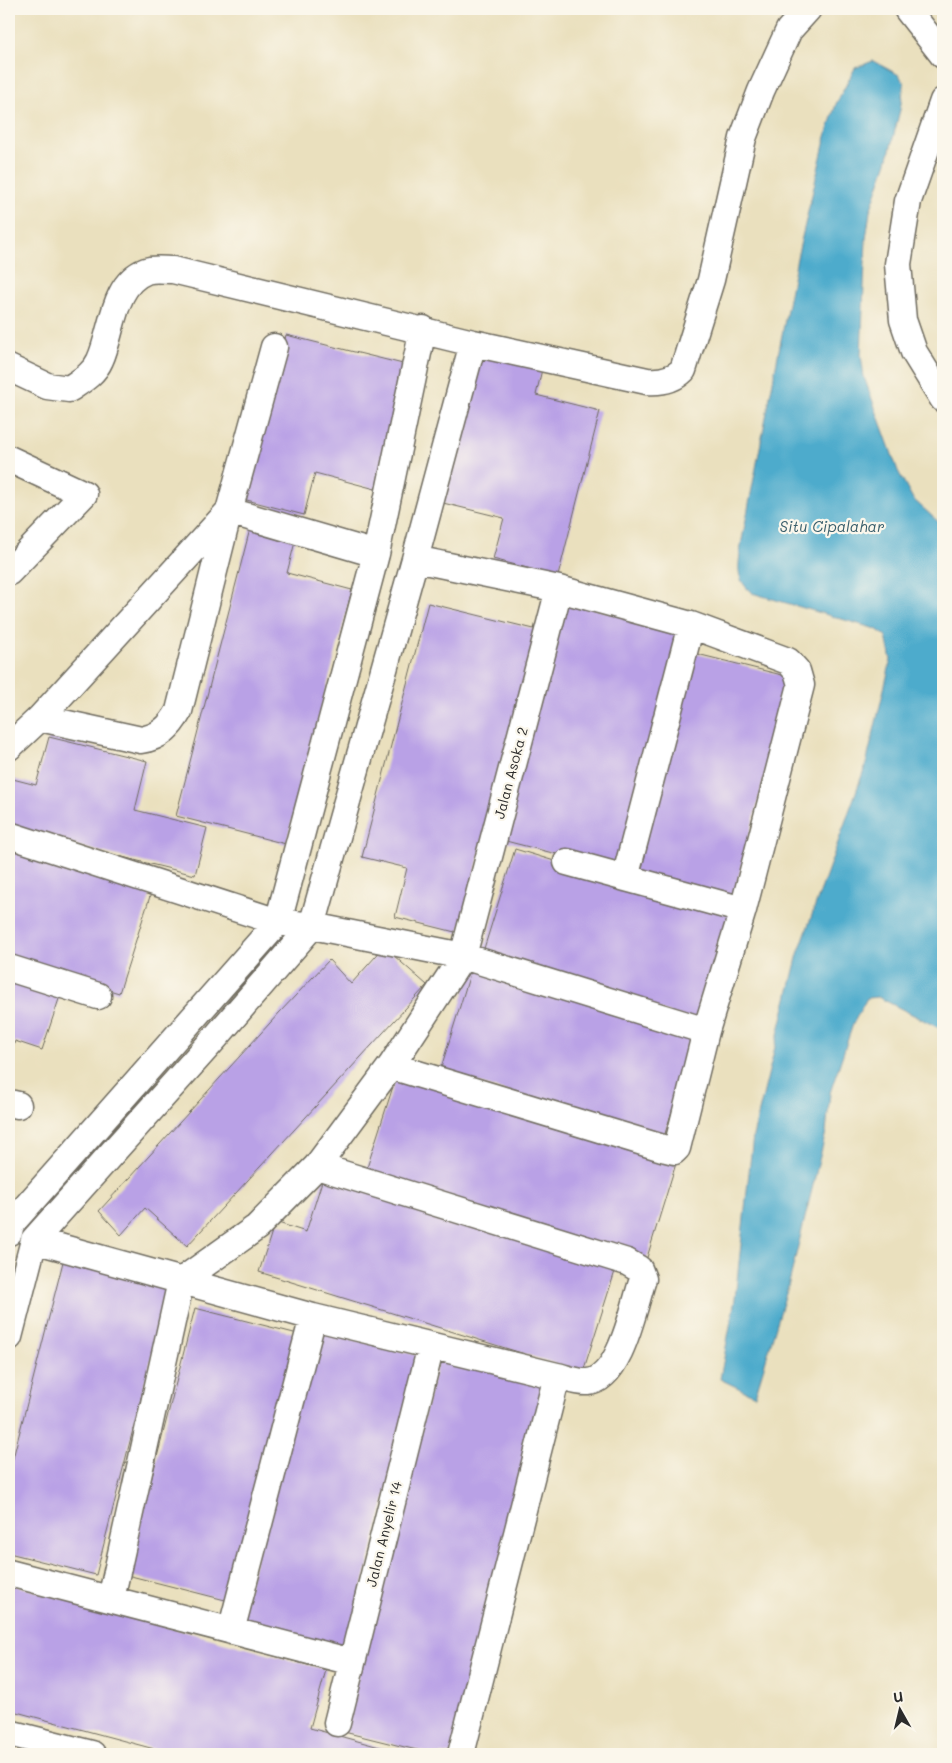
<svg xmlns="http://www.w3.org/2000/svg" width="952" height="1763" font-family="Mali,sans-serif">
  <style>
    .water { fill: #4eabcc; stroke: #3c6b7c }
    .building { fill: #b9a1e6 }
    .lines { fill: none; stroke-linecap: round; stroke-linejoin: round }
    .street-casing { stroke: #6e6a5e; stroke-width: 29 }
    .street { stroke: #fff; stroke-width: 26 }
    .labels { text-anchor: middle; stroke-width: 4.5; stroke-linejoin: round; paint-order: stroke }
    .street-label { font-size: 14px; fill: #2b2b2b; stroke: #fbf7ec }
    .water-label { font-size: 15px; font-style: italic; fill: #395e6b; stroke: #fbf7ec }
  </style>
  <rect width="100%" height="100%" fill="#fbf7ec"/>
  <filter id="ink" filterUnits="userSpaceOnUse"><feTurbulence type="fractalNoise" baseFrequency=".02" numOctaves="2"/><feDisplacementMap in="SourceGraphic" scale="10" xChannelSelector="R" yChannelSelector="G"/><feConvolveMatrix kernelMatrix="1 2 1 2 8 2 1 2 1" color-interpolation-filters="sRGB"/></filter>
  <filter id="wash" filterUnits="userSpaceOnUse"><feTurbulence type="fractalNoise" baseFrequency=".0096" numOctaves="4" result="noise"/><feDisplacementMap in="SourceGraphic" scale="20" xChannelSelector="R" yChannelSelector="G"/><feGaussianBlur stdDeviation="1.12" result="paint"/><feColorMatrix in="noise" values="0 0 0 0 0 0 0 0 0 0 0 0 0 0 0 0 0 1.4 0 .05"/><feComposite in="paint" operator="in"/></filter>
  <g filter="url(#wash)">
    <rect width="100%" height="100%" fill="#eae0be"/>
    <path class="water" d="M 873,61 L 899,75 L 904,83 L 900,110 L 887,162 L 870,211 L 866,239 L 861,355 L 864,377 L 898,471 L 913,499 L 943,526 L 943,1030 L 878,997 L 867,998 L 853,1024 L 830,1093 L 826,1132 L 789,1283 L 755,1396 L 720,1379 L 735,1299 L 753,1136 L 798,954 L 866,764 L 891,660 L 886,636 L 876,629 L 752,593 C 734,578 739,566 741,545 L 797,258 L 826,136 L 836,104 L 855,68 Z"/>
    <g id="blocks">
      <path class="building" d="M 286,335 L 411,366 L 379,490 L 315,473 L 304,515 L 243,499 Z
        M 482,350 L 543,365 L 536,395 L 600,411 L 558,576 L 493,559 L 504,518 L 443,503 Z
        M 251,525 L 296,538 L 287,573 L 352,590 L 286,844 L 176,816 Z
        M 560,600 L 686,632 L 623,871 L 498,839 Z
        M 428,603 L 538,630 L 459,933 L 395,917 L 407,868 L 362,857 Z
        M 689,652 L 790,677 L 733,899 L 632,873 Z
        M 49,737 L 147,761 L 135,810 L 207,828 L 195,875 L 9,829 L 9,778 L 36,785 Z
        M 9,842 L 153,887 L 119,993 L 9,959 Z
        M 515,849 L 738,917 L 705,1024 L 482,955 Z
        M 384,947 L 427,985 L 272,1154 L 187,1246 L 145,1208 L 121,1235 L 99,1211 L 280,1012 L 329,960 L 351,984 Z
        M 473,964 L 696,1034 L 663,1140 L 440,1071 Z
        M 9,977 L 61,993 L 42,1050 L 15,1041 L 9,1060 Z
        M 398,1071 L 678,1157 L 645,1264 L 364,1177 Z
        M 324,1175 L 617,1265 L 583,1372 L 259,1272 L 275,1222 L 306,1232 Z
        M 65,1254 L 171,1280 L 96,1575 L 9,1553 L 9,1474 Z
        M 195,1308 L 302,1335 L 233,1602 L 127,1575 Z
        M 314,1330 L 421,1356 L 346,1651 L 239,1624 Z
        M 440,1353 L 546,1380 L 451,1754 L 433,1754 L 344,1732 Z
        M 9,1584 L 326,1670 L 310,1728 L 405,1754 L 173,1754 L 9,1710 Z"/>
    </g>
  </g>
  <g filter="url(#ink)">
    <use href="#blocks" fill-opacity="0" stroke="#6e6a5e" stroke-width="1"/>
    <g class="lines">
      <defs>
        <path id="street" d="M 907,9 L 943,55
          M 943,101 L 908,201 L 898,264 L 903,320 L 914,352 L 943,399
          M 9,368 L 47,386 L 69,389 C 81,381 94,374 100,360 C 113,332 112,284 146,271 C 154,268 165,270 173,270 L 473,343 L 647,381 C 660,382 673,380 683,370 L 711,280 L 743,138 L 761,91 L 789,30 L 808,9
          M 9,459 L 84,494 L 9,572
          M 40,718 L 141,740 C 160,737 170,727 179,711 L 229,511 L 274,347
          M 9,747 L 40,718 L 229,511 L 376,554
          M 9,835 L 278,922 L 312,926 L 463,956 L 706,1031
          M 567,862 L 743,910
          M 625,878 L 691,625
          M 9,968 L 98,996
          M 391,1066 L 666,1149 L 674,1151 L 677,1148 L 706,1031 L 743,910 L 801,685 L 797,671 L 788,661 L 691,625 L 559,589 L 415,559
          M 9,1103 L 18,1105
          M 9,1232 L 11,1224 L 278,922 L 376,554 L 423,329
          M 34,1240 L 313,1317 L 557,1376 C 566,1378 579,1383 588,1382 C 621,1379 634,1305 643,1279 L 639,1269 L 627,1262 L 317,1166
          M 9,1337 L 34,1240 L 215,1038 L 312,926 L 415,559 L 473,343
          M 9,1573 L 352,1662
          M 111,1599 L 181,1281 L 257,1227 L 317,1166 L 391,1066 L 463,956 L 559,589
          M 231,1631 L 313,1317
          M 337,1723 L 431,1346
          M 9,1733 L 92,1754
          M 461,1754 L 557,1376"/>
      </defs>
      <use href="#street" class="street-casing"/>
      <use href="#street" class="street"/>
    </g>
  </g>
  <g class="labels">
    <g class="street-label">
      <text transform="translate(511 773) rotate(-75)" y="5">Jalan Asoka 2</text>
      <text transform="translate(384 1534) rotate(-76)" y="5">Jalan Anyelir 14</text>
    </g>
    <g class="water-label">
      <text x="832" y="532">Situ Cipalahar</text>
    </g>
  </g>
  <rect width="952" height="1763" fill="none" stroke="#fbf7ec" stroke-width="30"/>
  <g transform="translate(900 1710) rotate(352)" stroke="#fbf7ec" stroke-width="4" paint-order="stroke">
  <path d="M0-4L9 19L0 12L-9 19Z" fill="#2b2b2b"/>
  <text y="-8" font-size="14" font-weight="bold" text-anchor="middle" fill="#2b2b2b">U</text>
  </g>
</svg>
